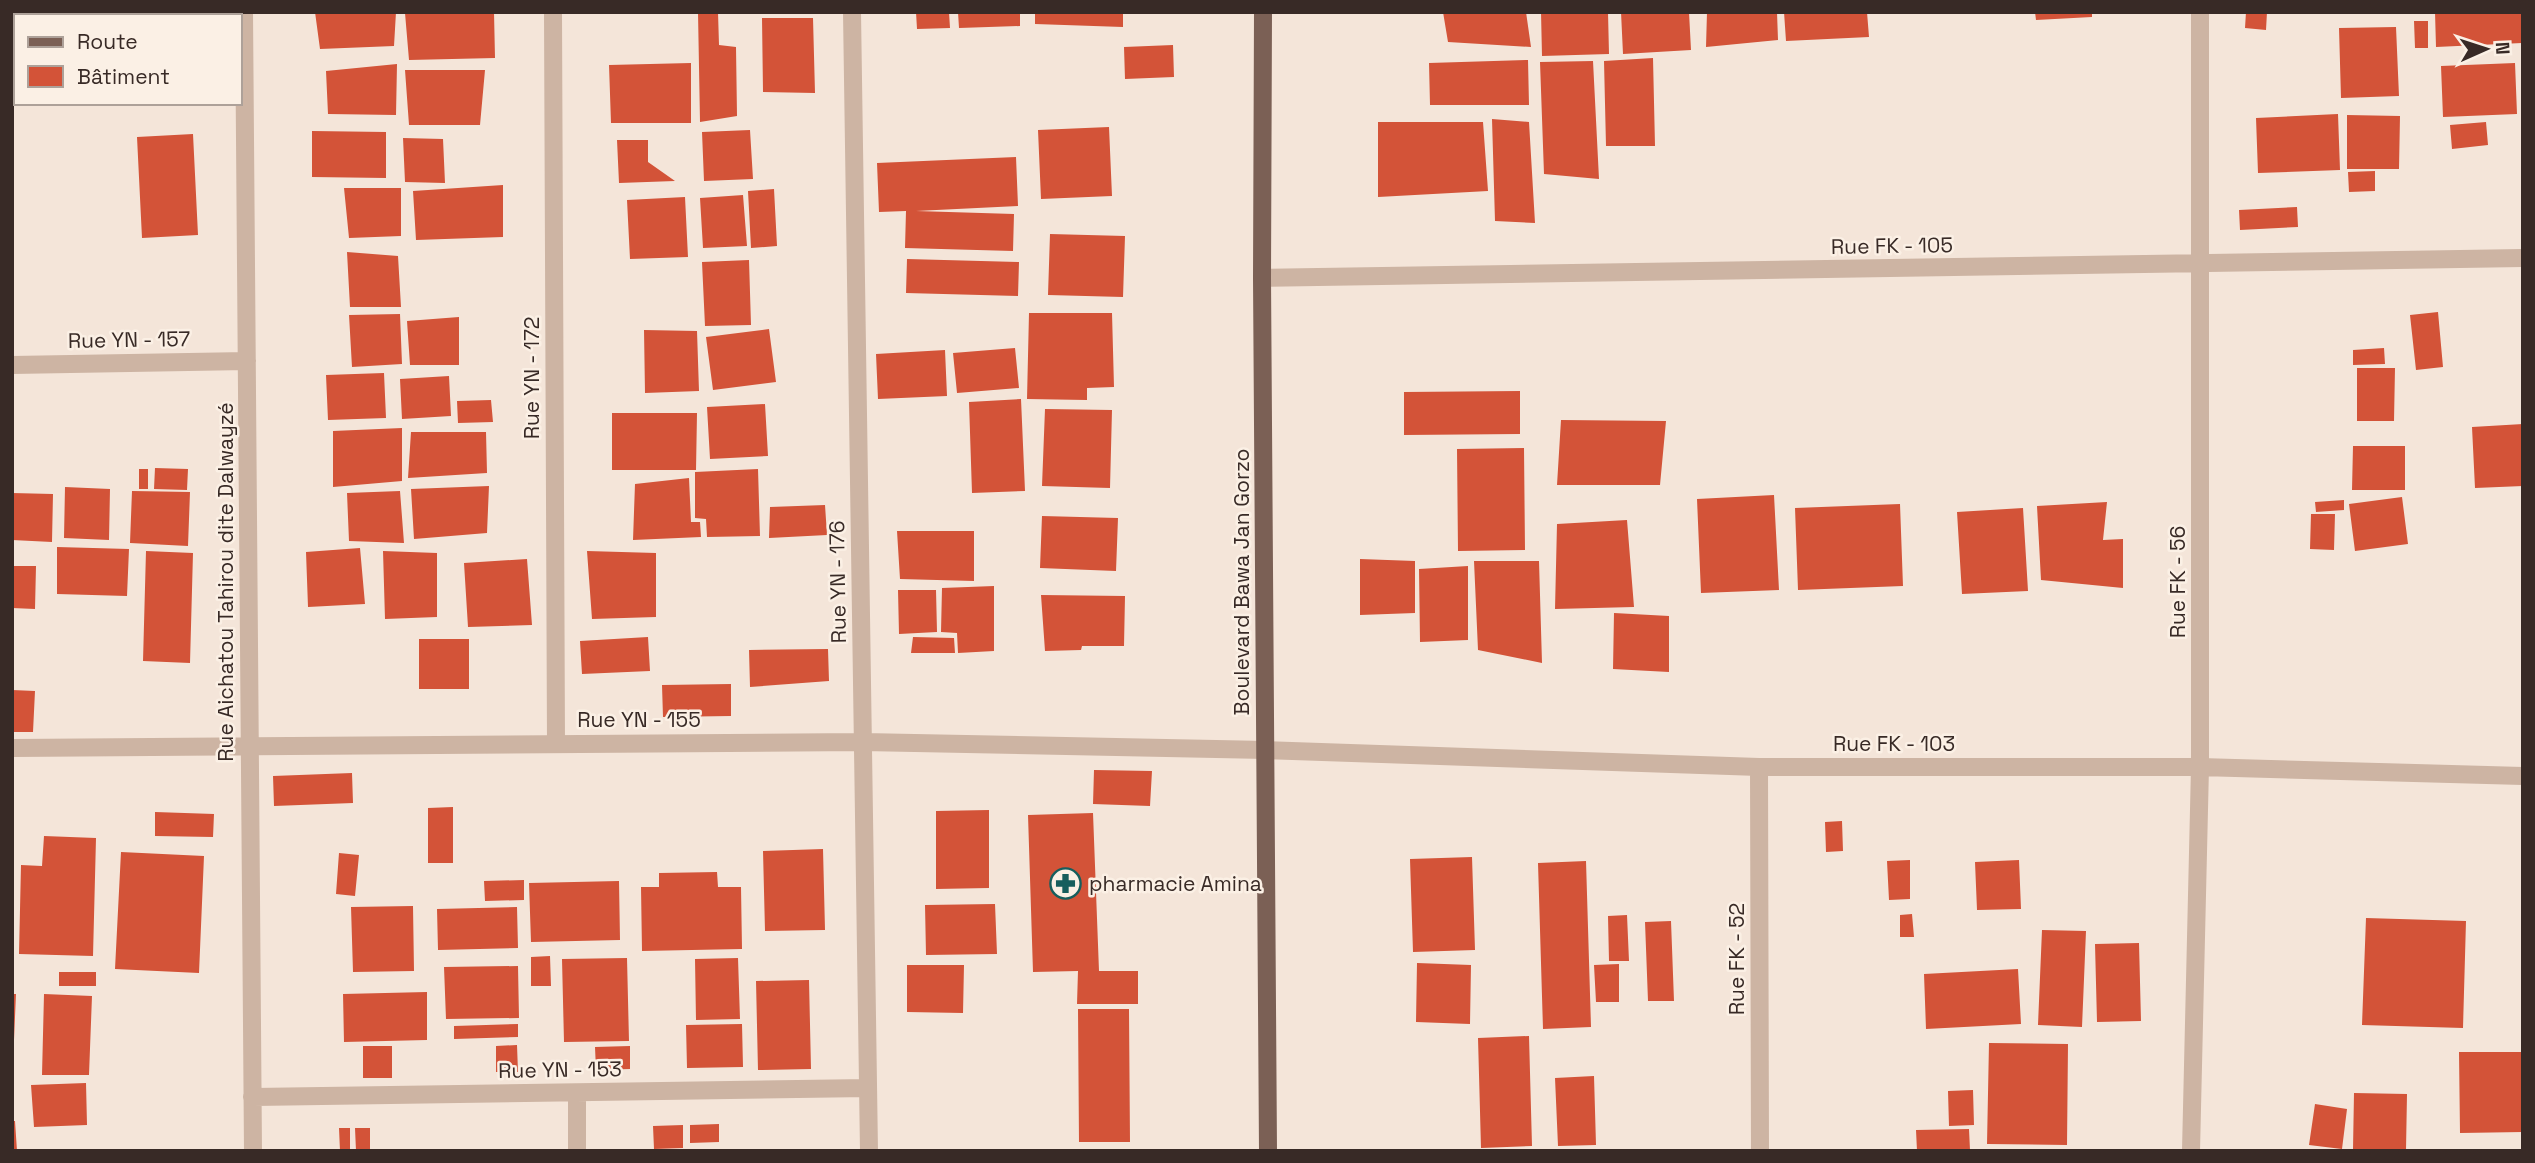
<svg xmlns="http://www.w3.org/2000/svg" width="2535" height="1163" font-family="'Space Grotesk',sans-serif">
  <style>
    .building { fill: #d35338 }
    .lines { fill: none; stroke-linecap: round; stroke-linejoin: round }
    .minor { stroke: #cdb4a3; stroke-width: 18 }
    .major { stroke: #7b6055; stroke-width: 18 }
    .labels { text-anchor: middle; stroke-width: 5; stroke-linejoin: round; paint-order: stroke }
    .street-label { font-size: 21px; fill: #382a26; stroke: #fbf0e5 }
    .poi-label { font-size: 21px; fill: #382a26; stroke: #fbf0e5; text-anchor: start }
  </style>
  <rect width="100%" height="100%" fill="#f4e5d9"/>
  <path class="building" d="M 137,12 L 197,12 L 197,16 L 137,16 Z
    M 315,12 L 396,12 L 394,46 L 320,49 Z
    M 494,12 L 495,58 L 409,60 L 405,13 Z
    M 698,12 L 718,12 L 719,45 L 736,47 L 737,116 L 700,122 Z
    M 916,12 L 949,12 L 950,28 L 917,29 Z
    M 958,12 L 1020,12 L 1020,26 L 959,28 Z
    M 1035,12 L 1123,12 L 1123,27 L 1035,24 Z
    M 1443,12 L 1526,12 L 1531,47 L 1448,42 Z
    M 1541,12 L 1608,12 L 1609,54 L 1542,56 Z
    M 1621,12 L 1689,12 L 1691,50 L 1623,54 Z
    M 1707,12 L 1777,12 L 1778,40 L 1706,47 Z
    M 1784,12 L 1867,12 L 1869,37 L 1786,41 Z
    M 2035,12 L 2092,12 L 2092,17 L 2036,20 Z
    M 2246,12 L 2267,12 L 2266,30 L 2245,28 Z
    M 2435,12 L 2521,12 L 2522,43 L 2436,47 Z
    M 762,18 L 813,18 L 815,93 L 763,92 Z
    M 2414,21 L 2428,21 L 2428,48 L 2415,48 Z
    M 2396,27 L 2399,96 L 2341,98 L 2339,28 Z
    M 1173,45 L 1174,77 L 1125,79 L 1124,47 Z
    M 1653,58 L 1655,146 L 1606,146 L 1604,61 Z
    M 1528,60 L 1529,105 L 1430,105 L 1429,63 Z
    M 1593,61 L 1599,179 L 1544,174 L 1540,62 Z
    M 691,63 L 691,123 L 611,123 L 609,65 Z
    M 2515,63 L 2517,114 L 2443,117 L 2441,66 Z
    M 397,64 L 396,115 L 328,114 L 326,71 Z
    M 405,70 L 485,70 L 480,125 L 409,125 Z
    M 2338,114 L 2340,170 L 2258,173 L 2256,118 Z
    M 2347,115 L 2400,116 L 2399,169 L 2347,169 Z
    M 1492,119 L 1529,122 L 1535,223 L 1495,221 Z
    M 1378,122 L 1483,122 L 1488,191 L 1378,197 Z
    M 2486,122 L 2488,145 L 2452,149 L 2450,125 Z
    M 1109,127 L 1112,196 L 1041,199 L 1038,130 Z
    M 750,130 L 753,179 L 704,181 L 702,132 Z
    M 312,131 L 386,132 L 386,178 L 312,177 Z
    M 193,134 L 198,235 L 142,238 L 137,137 Z
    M 403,138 L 443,139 L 445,183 L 405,182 Z
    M 617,140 L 648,140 L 648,162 L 675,181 L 619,183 Z
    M 1016,157 L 1018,206 L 916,211 L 1014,214 L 1013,251 L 905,248 L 906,211 L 879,212 L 877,163 Z
    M 2375,171 L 2375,191 L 2349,192 L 2348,172 Z
    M 503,185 L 503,237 L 416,240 L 413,191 Z
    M 344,188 L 401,188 L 401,236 L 349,238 Z
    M 774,189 L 777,246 L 751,248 L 748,191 Z
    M 743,195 L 747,246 L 703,248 L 700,198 Z
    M 685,197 L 688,257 L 630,259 L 627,200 Z
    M 2297,207 L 2298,227 L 2240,230 L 2239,210 Z
    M 1050,234 L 1125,236 L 1123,297 L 1048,295 Z
    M 347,252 L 398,256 L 401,307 L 350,307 Z
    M 907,259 L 1019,262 L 1018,296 L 906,293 Z
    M 749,260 L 751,325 L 705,326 L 702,262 Z
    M 2438,312 L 2443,367 L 2416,370 L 2410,315 Z
    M 1029,313 L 1112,313 L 1114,387 L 1087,388 L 1087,400 L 1027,399 Z
    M 400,314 L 402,364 L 352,367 L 349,315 Z
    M 459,317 L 459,365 L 410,365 L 407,321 Z
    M 769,329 L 776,382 L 713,390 L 706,337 Z
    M 644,330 L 697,331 L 699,391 L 645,393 Z
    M 1015,348 L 1019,388 L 957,393 L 953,353 Z
    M 2384,348 L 2385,364 L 2353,365 L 2353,350 Z
    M 945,350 L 947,396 L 878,399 L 876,354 Z
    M 2357,368 L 2395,368 L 2394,421 L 2357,421 Z
    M 384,373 L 386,418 L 328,420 L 326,375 Z
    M 449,376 L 451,416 L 402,419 L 400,379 Z
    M 1520,391 L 1520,434 L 1404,435 L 1404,392 Z
    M 1021,399 L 1025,491 L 972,493 L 969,402 Z
    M 491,400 L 493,422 L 458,423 L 457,401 Z
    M 765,404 L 768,456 L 710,459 L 707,407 Z
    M 1045,409 L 1112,410 L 1110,488 L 1042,486 Z
    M 612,413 L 697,413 L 696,470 L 612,470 Z
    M 1561,420 L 1666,421 L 1660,485 L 1557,485 Z
    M 2523,424 L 2523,486 L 2475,488 L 2472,427 Z
    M 402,428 L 402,481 L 333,487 L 333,431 Z
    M 411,432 L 486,432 L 487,473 L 408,478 Z
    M 2353,446 L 2405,446 L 2405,490 L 2352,490 Z
    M 1524,448 L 1525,550 L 1458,551 L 1457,449 Z
    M 155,468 L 188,469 L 187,490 L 154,489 Z
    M 139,469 L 148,469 L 148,489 L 139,489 Z
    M 758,469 L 760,536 L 707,537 L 706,519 L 695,518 L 695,472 Z
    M 689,478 L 691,522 L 700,522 L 701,537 L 633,540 L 635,484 Z
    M 489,486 L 487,533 L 414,539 L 411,489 Z
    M 65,487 L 110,489 L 109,540 L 64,538 Z
    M 132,491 L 190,492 L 188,546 L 130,543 Z
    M 400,491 L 404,543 L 349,541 L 347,493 Z
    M 12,493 L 53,494 L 52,542 L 12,540 Z
    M 1774,495 L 1779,590 L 1701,593 L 1697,499 Z
    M 2402,497 L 2408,544 L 2355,551 L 2349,504 Z
    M 2344,500 L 2344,510 L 2316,512 L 2315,502 Z
    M 2107,502 L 2103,540 L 2123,539 L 2123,588 L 2041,580 L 2037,506 Z
    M 1900,504 L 1903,586 L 1798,590 L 1795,508 Z
    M 825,505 L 827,535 L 769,538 L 770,507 Z
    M 2023,508 L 2028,591 L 1962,594 L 1957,512 Z
    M 2311,514 L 2335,514 L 2334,550 L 2310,549 Z
    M 1042,516 L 1118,518 L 1116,571 L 1040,568 Z
    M 1627,520 L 1634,607 L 1555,609 L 1557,524 Z
    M 897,531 L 974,531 L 974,581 L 900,579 Z
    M 57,547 L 129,549 L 127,596 L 57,594 Z
    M 360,548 L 365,604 L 308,607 L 306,552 Z
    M 146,551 L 193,553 L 190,663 L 143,661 Z
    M 383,551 L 437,553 L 437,617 L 385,619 Z
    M 587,551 L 656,553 L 656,617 L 592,619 Z
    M 527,559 L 532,625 L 468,627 L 464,563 Z
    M 1360,559 L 1415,561 L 1415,613 L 1360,615 Z
    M 1474,561 L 1539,561 L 1542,663 L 1478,650 Z
    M 12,566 L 36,566 L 35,609 L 12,608 Z
    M 1468,566 L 1468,640 L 1420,642 L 1419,569 Z
    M 994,586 L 994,651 L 958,653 L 957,633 L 941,632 L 942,588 Z
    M 898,590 L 936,590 L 937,632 L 899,634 Z
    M 1041,595 L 1125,596 L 1124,646 L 1082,646 L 1081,650 L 1045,651 Z
    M 1614,613 L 1669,616 L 1669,672 L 1613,669 Z
    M 648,637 L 650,671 L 582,674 L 580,641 Z
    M 913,637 L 954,638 L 955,653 L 911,653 Z
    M 419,639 L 469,639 L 469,689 L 419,689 Z
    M 828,649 L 829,681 L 750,687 L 749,650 Z
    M 731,684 L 731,716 L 663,717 L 662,685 Z
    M 12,690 L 35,691 L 33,732 L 12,732 Z
    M 1094,770 L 1152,771 L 1150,806 L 1093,804 Z
    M 352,773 L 353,803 L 274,806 L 273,776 Z
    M 453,807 L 453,863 L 428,863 L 428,808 Z
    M 989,810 L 989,888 L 936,889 L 936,811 Z
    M 155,812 L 214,814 L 213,837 L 155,836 Z
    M 1093,813 L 1099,971 L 1138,971 L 1138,1004 L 1077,1004 L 1078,971 L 1033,972 L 1028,815 Z
    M 1842,821 L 1843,851 L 1826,852 L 1825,822 Z
    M 44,836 L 96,838 L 93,956 L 19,954 L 21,865 L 42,866 Z
    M 823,849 L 825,930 L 765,931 L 763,851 Z
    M 121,852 L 204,856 L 199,973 L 115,969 Z
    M 339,853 L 359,855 L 355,896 L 336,894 Z
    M 1472,857 L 1475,950 L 1413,952 L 1410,859 Z
    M 1910,860 L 1910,899 L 1889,900 L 1887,861 Z
    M 2019,860 L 2021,909 L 1977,910 L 1975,862 Z
    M 1586,861 L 1591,1027 L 1543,1029 L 1538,863 Z
    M 717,872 L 718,887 L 741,887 L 742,949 L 642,951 L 641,887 L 659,887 L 659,873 Z
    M 524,880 L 524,900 L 485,901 L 484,881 Z
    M 619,881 L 620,940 L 531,942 L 529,883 Z
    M 995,904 L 997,954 L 926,955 L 925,905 Z
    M 413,906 L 414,971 L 353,972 L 351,907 Z
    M 517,907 L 518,948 L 438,950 L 437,909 Z
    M 1912,914 L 1914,937 L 1900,937 L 1900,915 Z
    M 1627,915 L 1629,961 L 1609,961 L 1608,916 Z
    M 2366,918 L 2466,921 L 2463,1028 L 2362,1025 Z
    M 1671,921 L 1674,1001 L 1648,1001 L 1645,922 Z
    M 2042,930 L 2086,931 L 2082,1027 L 2038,1025 Z
    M 2139,943 L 2141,1021 L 2097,1022 L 2095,944 Z
    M 550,956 L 551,986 L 531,986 L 531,957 Z
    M 627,958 L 629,1041 L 564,1042 L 562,959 Z
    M 738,958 L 740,1019 L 696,1020 L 695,959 Z
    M 1417,963 L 1471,965 L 1470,1024 L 1416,1022 Z
    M 1619,964 L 1619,1002 L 1596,1002 L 1594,965 Z
    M 907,965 L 964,965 L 963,1013 L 907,1012 Z
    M 518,966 L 519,1018 L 446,1019 L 444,967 Z
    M 2018,969 L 2021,1024 L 1926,1029 L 1924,974 Z
    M 59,972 L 96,972 L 96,986 L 59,986 Z
    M 809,980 L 811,1069 L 758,1070 L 756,981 Z
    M 427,992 L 427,1040 L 344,1042 L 343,994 Z
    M 12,994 L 16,994 L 14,1040 L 12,1040 Z
    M 44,994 L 92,996 L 89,1075 L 42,1075 Z
    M 1078,1009 L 1129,1009 L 1130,1142 L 1079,1142 Z
    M 518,1024 L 518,1037 L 454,1039 L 454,1026 Z
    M 742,1024 L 743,1067 L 687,1068 L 686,1025 Z
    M 1529,1036 L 1532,1146 L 1481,1148 L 1478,1038 Z
    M 1989,1043 L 2068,1044 L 2067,1145 L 1987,1144 Z
    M 517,1045 L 518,1072 L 496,1072 L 496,1046 Z
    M 363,1046 L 392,1046 L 392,1078 L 363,1078 Z
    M 630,1046 L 630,1069 L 596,1070 L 595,1047 Z
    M 2459,1052 L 2523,1052 L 2523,1132 L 2460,1133 Z
    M 1594,1076 L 1596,1145 L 1558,1146 L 1555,1078 Z
    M 86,1083 L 87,1125 L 34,1127 L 31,1085 Z
    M 1973,1090 L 1974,1125 L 1949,1126 L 1948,1091 Z
    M 2354,1093 L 2407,1094 L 2406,1150 L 2353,1149 Z
    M 2315,1104 L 2347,1109 L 2342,1149 L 2309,1145 Z
    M 12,1121 L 15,1121 L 17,1151 L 12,1151 Z
    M 719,1124 L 719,1142 L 690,1143 L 690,1125 Z
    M 683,1125 L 683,1148 L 654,1149 L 653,1126 Z
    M 339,1128 L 350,1128 L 350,1151 L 340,1151 Z
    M 355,1128 L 370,1128 L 370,1151 L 356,1151 Z
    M 1969,1129 L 1970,1150 L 1917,1151 L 1916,1130 Z"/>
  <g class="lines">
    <path class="minor" d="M 244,12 L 253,1151
      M 553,12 L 556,743
      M 852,12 L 869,1151
      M 1262,278 L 2523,258
      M 12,365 L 247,361
      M 12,748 L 863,742 L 1266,750 L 1759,767 L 2200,767 L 2523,776
      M 1759,767 L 1760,1151
      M 577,1093 L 577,1151
      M 252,1097 L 868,1088
      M 2191,1151 L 2200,767 L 2200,12"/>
    <path class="major" d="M 1263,12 L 1262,278 L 1268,1151"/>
  </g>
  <defs>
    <symbol id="pharmacy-ring" viewBox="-11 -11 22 22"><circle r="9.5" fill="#fbf0e5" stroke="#175e5d" stroke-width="1.5"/><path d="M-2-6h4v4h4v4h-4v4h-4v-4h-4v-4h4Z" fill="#175e5d"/></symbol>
  </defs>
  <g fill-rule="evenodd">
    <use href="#pharmacy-ring" x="1048" y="866" width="35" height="35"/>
  </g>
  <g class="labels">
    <g class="street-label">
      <text transform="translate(1892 246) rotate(-1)" y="7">Rue FK - 105</text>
      <text transform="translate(129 340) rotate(-1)" y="7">Rue YN - 157</text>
      <text transform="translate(532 378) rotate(-90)" y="7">Rue YN - 172</text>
      <text transform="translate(226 582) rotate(-90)" y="7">Rue Aichatou Tahirou dite Dalwayzé</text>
      <text transform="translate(838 582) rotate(-91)" y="7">Rue YN - 176</text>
      <text transform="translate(1242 582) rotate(-90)" y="7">Boulevard Bawa Jan Gorzo</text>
      <text transform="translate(2178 582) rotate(-90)" y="7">Rue FK - 56</text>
      <text x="639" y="727">Rue YN - 155</text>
      <text x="1894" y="751">Rue FK - 103</text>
      <text transform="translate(1737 959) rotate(-90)" y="7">Rue FK - 52</text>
      <text transform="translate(560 1070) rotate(-1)" y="7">Rue YN - 153</text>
    </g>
    <g class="poi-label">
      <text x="1089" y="891">pharmacie Amina</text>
    </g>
  </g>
  <rect width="2535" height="1163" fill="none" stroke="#382a26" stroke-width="28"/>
  <rect x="14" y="14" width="228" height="91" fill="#fbf0e5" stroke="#ada199" stroke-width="2"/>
  <rect x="28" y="37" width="35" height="10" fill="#7b6055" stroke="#ada199" stroke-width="2"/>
  <text x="77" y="49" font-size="21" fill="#382a26">Route</text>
  <rect x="28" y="66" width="35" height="21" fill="#d35338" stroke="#ada199" stroke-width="2"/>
  <text x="77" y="84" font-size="21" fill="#382a26">Bâtiment</text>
  <g transform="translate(2486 49) rotate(87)" stroke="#fbf0e5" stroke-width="5" paint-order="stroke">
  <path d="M0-5L12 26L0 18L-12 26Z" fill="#382a26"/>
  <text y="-10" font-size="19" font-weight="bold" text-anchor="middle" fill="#382a26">N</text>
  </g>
</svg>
